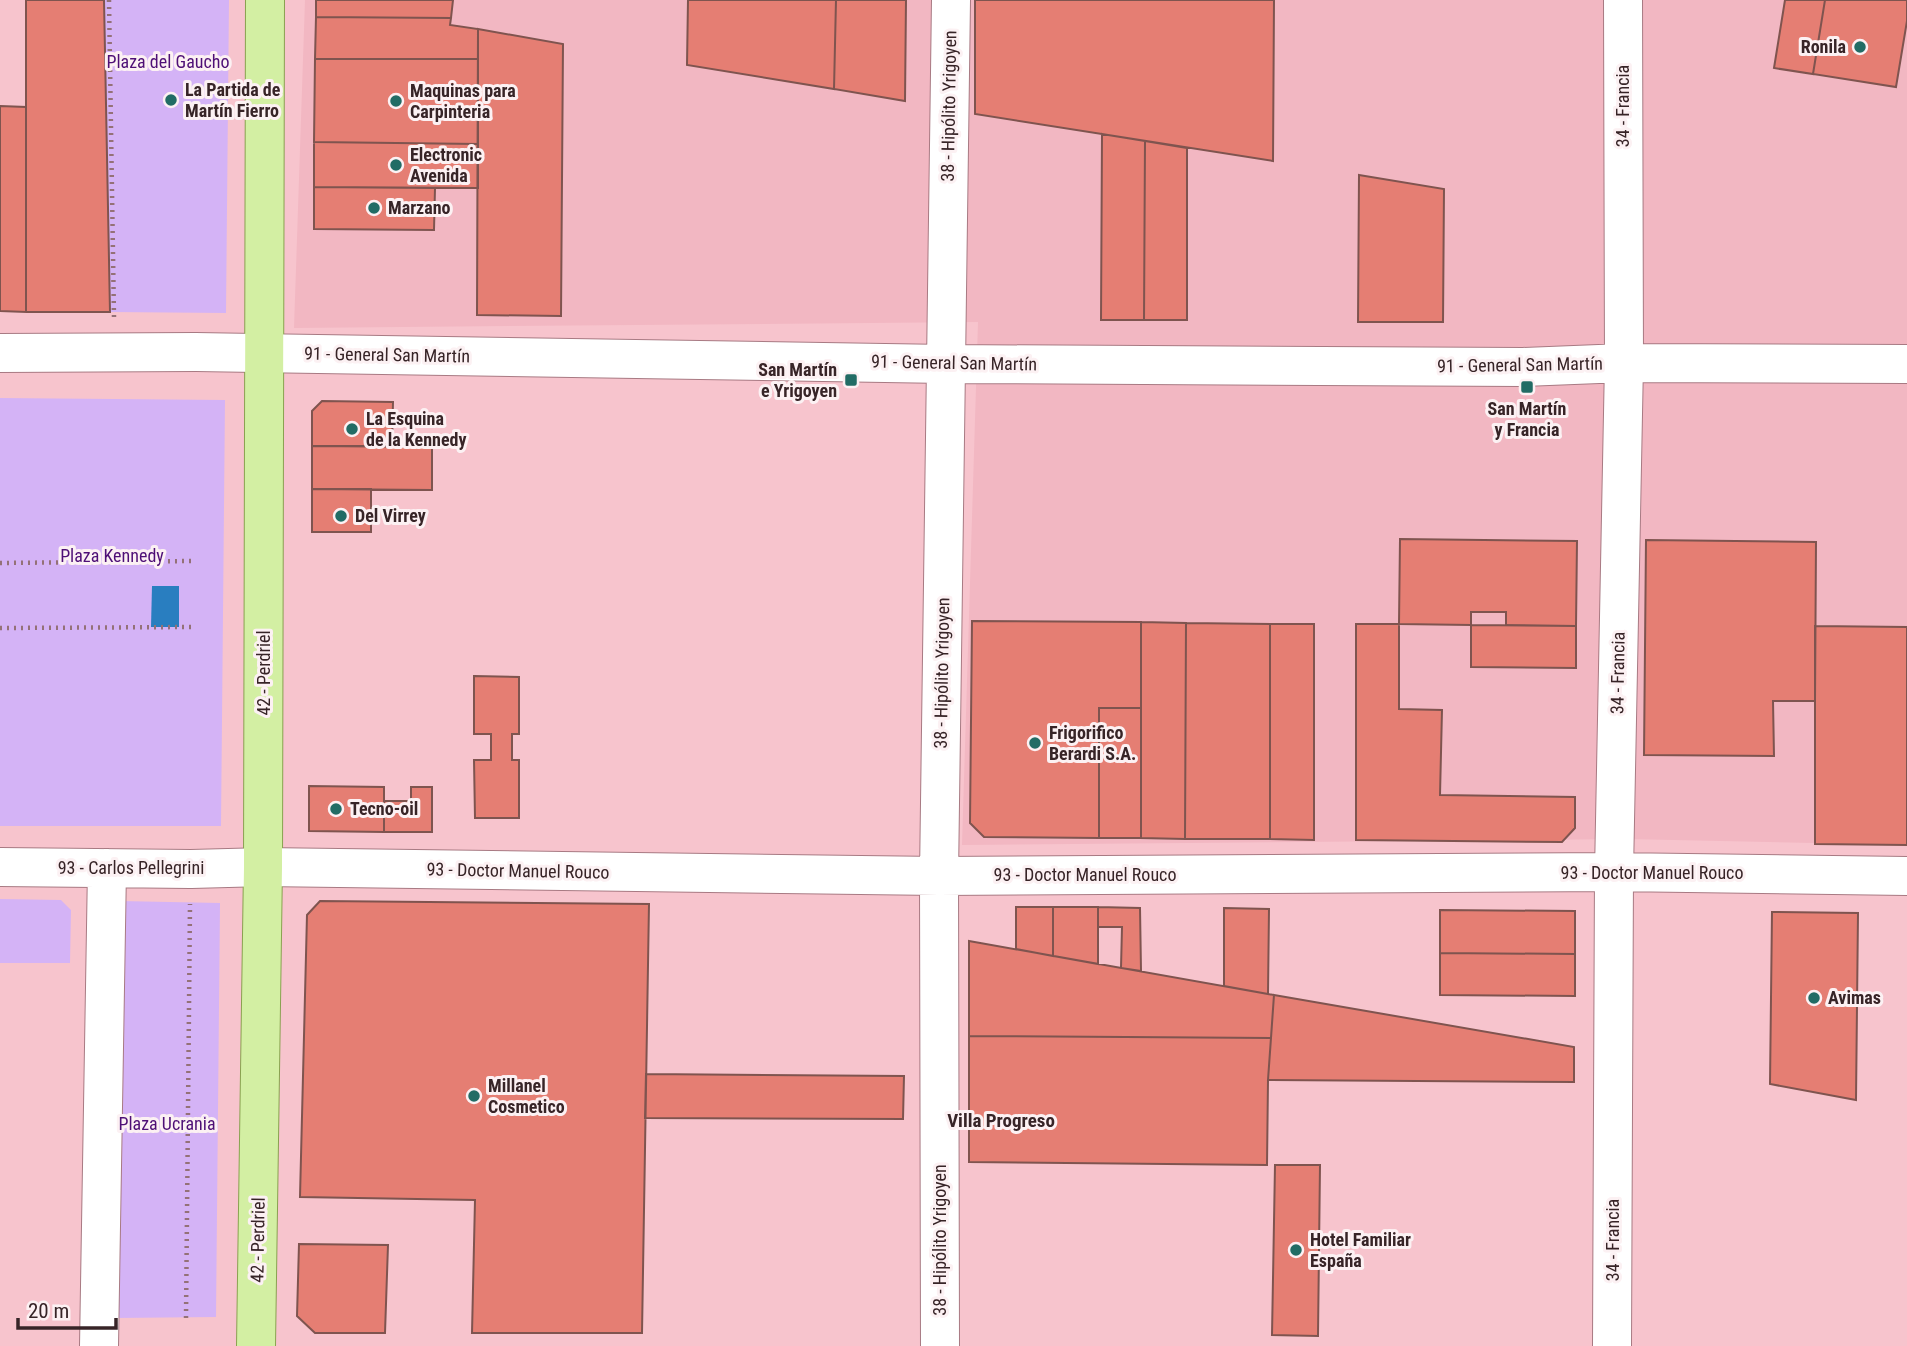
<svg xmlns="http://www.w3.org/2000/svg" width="1907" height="1346" font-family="'Roboto Condensed',sans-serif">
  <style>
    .built { fill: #f2b7c2 }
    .green { fill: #d4b3f6 }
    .water { fill: #297ec0 }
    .building { fill: #e57e73; stroke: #7f544f; stroke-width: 2 }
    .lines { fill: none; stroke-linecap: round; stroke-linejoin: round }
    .minor-casing { stroke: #a87a83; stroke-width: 40 }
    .major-casing { stroke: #89a150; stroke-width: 40 }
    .path { stroke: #947177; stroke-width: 4.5; stroke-dasharray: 2 5; stroke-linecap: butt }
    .minor { stroke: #fff; stroke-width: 38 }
    .major { stroke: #d3efa3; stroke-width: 38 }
    .poi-dot { fill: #226c65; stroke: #fcf1f3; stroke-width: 2.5 }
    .labels { text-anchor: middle; stroke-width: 6; stroke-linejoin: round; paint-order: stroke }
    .poi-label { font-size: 18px; font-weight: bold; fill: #372427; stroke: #fcf1f3; text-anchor: start }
    .park-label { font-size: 18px; fill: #4e0f76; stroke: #fcf1f3 }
    .street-label { font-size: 18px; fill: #372427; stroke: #fcf1f3 }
    .neighbourhood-label { font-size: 19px; font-weight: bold; fill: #372427; stroke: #fcf1f3 }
  </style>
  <rect width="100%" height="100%" fill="#f7c4cd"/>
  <path class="built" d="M 305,0 L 1907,0 L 1907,845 L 1626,839 L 962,845 L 978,322 L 294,328 Z"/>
  <path class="green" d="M 104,0 L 229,0 L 226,313 L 110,312 Z
    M 0,398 L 225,400 L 221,826 L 0,826 Z
    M 0,899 L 61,900 L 71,910 L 70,963 L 0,963 Z
    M 119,901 L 220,903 L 216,1317 L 115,1318 Z"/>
  <path class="water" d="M 152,586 L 179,586 L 179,627 L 151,627 Z"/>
  <path class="building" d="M 26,0 L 104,0 L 110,312 L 26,312 Z
    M 316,0 L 453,0 L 451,18 L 316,17 Z
    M 688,0 L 836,0 L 834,89 L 687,65 Z
    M 836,0 L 906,0 L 905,101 L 834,89 Z
    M 975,0 L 1274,0 L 1273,161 L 975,114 Z
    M 1785,0 L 1825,0 L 1813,74 L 1774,68 Z
    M 1825,0 L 1907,0 L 1907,21 L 1896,87 L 1813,74 Z
    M 316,17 L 451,18 L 450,25 L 478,29 L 478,59 L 315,59 Z
    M 478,29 L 563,44 L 561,316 L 477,315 Z
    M 315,59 L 478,59 L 478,144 L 314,142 Z
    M 0,106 L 26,107 L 26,312 L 0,311 Z
    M 1102,134 L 1145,141 L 1144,320 L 1101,320 Z
    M 1145,141 L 1187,148 L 1187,320 L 1144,320 Z
    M 314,142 L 478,144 L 478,188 L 314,187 Z
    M 1359,175 L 1444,189 L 1443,322 L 1358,322 Z
    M 314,187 L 435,188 L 434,230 L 314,229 Z
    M 322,401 L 393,402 L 392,446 L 312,446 L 312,411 Z
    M 312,446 L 432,447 L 432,490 L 312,489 Z
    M 312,489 L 371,489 L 371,532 L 312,532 Z
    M 1400,539 L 1577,541 L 1576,626 L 1506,625 L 1506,612 L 1471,612 L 1471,625 L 1399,624 Z
    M 1646,540 L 1816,542 L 1815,701 L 1773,701 L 1774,756 L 1644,755 Z
    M 972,621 L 1141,622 L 1141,708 L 1099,708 L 1099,838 L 984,837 L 970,823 Z
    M 1141,622 L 1186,623 L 1185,839 L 1141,838 Z
    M 1186,623 L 1270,624 L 1270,839 L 1185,839 Z
    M 1270,624 L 1314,624 L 1314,840 L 1270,839 Z
    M 1356,624 L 1399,624 L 1399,709 L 1442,710 L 1440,795 L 1575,797 L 1575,828 L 1562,842 L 1356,840 Z
    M 1471,625 L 1576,626 L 1576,668 L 1471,667 Z
    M 1815,626 L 1907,627 L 1907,845 L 1815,844 Z
    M 474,676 L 519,677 L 519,734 L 512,734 L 512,760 L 519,760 L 519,818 L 475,818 L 474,760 L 491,760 L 491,734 L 474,734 Z
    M 1099,708 L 1141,708 L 1141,838 L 1099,838 Z
    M 309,786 L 384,787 L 384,832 L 309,831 Z
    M 411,787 L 432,787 L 432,832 L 384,832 L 384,801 L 411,801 Z
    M 320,901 L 649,904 L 642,1333 L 472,1333 L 475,1200 L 300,1197 L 307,915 Z
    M 1016,907 L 1053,907 L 1053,956 L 1016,949 Z
    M 1053,907 L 1098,907 L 1098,964 L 1053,956 Z
    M 1098,907 L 1140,908 L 1141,971 L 1121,968 L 1122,927 L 1098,927 Z
    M 1224,908 L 1269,909 L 1268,994 L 1224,986 Z
    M 1440,910 L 1575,911 L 1575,954 L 1440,953 Z
    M 1772,912 L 1858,913 L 1856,1100 L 1770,1084 Z
    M 969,941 L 1274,995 L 1271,1038 L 969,1036 Z
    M 1440,953 L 1575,954 L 1575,996 L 1440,995 Z
    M 1274,995 L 1574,1047 L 1574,1082 L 1268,1080 Z
    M 969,1036 L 1271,1038 L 1268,1080 L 1267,1165 L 969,1162 Z
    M 646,1074 L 904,1076 L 903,1119 L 645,1118 Z
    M 1275,1165 L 1320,1165 L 1318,1336 L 1272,1335 Z
    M 299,1244 L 388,1245 L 385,1333 L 315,1333 L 297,1316 Z"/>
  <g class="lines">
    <defs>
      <path id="minor" d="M 0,353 L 196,352 L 946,364 L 1523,367 L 1624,363 L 1907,364
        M 0,867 L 191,869 L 263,867 L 939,876 L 1614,872 L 1907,876
        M 99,1346 L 107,868
        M 940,1346 L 939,876 L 951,0
        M 1612,1346 L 1614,872 L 1624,363 L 1623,0"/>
      <path id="major" d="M 256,1346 L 263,867 L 265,0"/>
    </defs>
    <use href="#minor" class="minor-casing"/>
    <use href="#major" class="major-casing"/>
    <path class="path" d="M 109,0 L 114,318
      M 0,563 L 194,561
      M 0,628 L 194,627
      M 186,1318 L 190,904"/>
    <use href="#minor" class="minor"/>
    <use href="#major" class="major"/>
  </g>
  <g class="poi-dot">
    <circle cx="1860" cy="47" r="7"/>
    <circle cx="171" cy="100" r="7"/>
    <circle cx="396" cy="101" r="7"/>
    <circle cx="396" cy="165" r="7"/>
    <circle cx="374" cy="208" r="7"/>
    <rect x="844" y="373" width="14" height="14" rx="3.5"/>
    <rect x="1520" y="380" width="14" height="14" rx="3.5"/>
    <circle cx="352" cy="429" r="7"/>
    <circle cx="341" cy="516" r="7"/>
    <circle cx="1035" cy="743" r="7"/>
    <circle cx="336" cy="809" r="7"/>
    <circle cx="1814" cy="998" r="7"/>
    <circle cx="474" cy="1096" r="7"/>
    <circle cx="1296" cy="1250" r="7"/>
  </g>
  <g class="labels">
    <g class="poi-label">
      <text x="1846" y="53" text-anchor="end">Ronila</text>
      <text x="185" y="96">La Partida de<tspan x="185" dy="21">Martín Fierro</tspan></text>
      <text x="410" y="97">Maquinas para<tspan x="410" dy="21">Carpinteria</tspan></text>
      <text x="410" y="161">Electronic<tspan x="410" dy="21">Avenida</tspan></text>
      <text x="388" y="214">Marzano</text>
      <text x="837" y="376" text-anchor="end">San Martín<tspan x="837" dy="21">e Yrigoyen</tspan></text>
      <text x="1527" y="415" text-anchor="middle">San Martín<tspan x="1527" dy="21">y Francia</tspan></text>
      <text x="366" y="425">La Esquina<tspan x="366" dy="21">de la Kennedy</tspan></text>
      <text x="355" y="522">Del Virrey</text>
      <text x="1049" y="739">Frigorifico<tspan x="1049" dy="21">Berardi S.A.</tspan></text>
      <text x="350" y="815">Tecno-oil</text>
      <text x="1828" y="1004">Avimas</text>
      <text x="488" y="1092">Millanel<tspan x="488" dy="21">Cosmetico</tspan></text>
      <text x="1310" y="1246">Hotel Familiar<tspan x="1310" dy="21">España</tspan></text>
    </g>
    <g class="park-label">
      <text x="168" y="68">Plaza del Gaucho</text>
      <text x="112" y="562">Plaza Kennedy</text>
      <text x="167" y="1130">Plaza Ucrania</text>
    </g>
    <g class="street-label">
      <text transform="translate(949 106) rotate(-89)" y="6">38 - Hipólito Yrigoyen</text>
      <text transform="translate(1623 106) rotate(-90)" y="6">34 - Francia</text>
      <text transform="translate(387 355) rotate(1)" y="6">91 - General San Martín</text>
      <text transform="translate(954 363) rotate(1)" y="6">91 - General San Martín</text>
      <text transform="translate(1520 365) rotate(-1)" y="6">91 - General San Martín</text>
      <text transform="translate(264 673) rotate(-90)" y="6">42 - Perdriel</text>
      <text transform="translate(942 673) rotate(-89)" y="6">38 - Hipólito Yrigoyen</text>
      <text transform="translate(1618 673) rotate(-89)" y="6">34 - Francia</text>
      <text x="131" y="874">93 - Carlos Pellegrini</text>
      <text transform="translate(518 871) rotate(1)" y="6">93 - Doctor Manuel Rouco</text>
      <text x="1652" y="879">93 - Doctor Manuel Rouco</text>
      <text x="1085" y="881">93 - Doctor Manuel Rouco</text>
      <text transform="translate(258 1240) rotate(-89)" y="6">42 - Perdriel</text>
      <text transform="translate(940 1240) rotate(-90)" y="6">38 - Hipólito Yrigoyen</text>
      <text transform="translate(1613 1240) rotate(-90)" y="6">34 - Francia</text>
    </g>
    <g class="neighbourhood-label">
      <text x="1001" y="1127">Villa Progreso</text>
    </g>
  </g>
  <path d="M18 1318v10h98v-10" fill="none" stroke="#372427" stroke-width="3.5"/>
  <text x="28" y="1318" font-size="21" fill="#372427" stroke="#fcf1f3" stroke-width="5" paint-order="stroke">20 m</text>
</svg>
